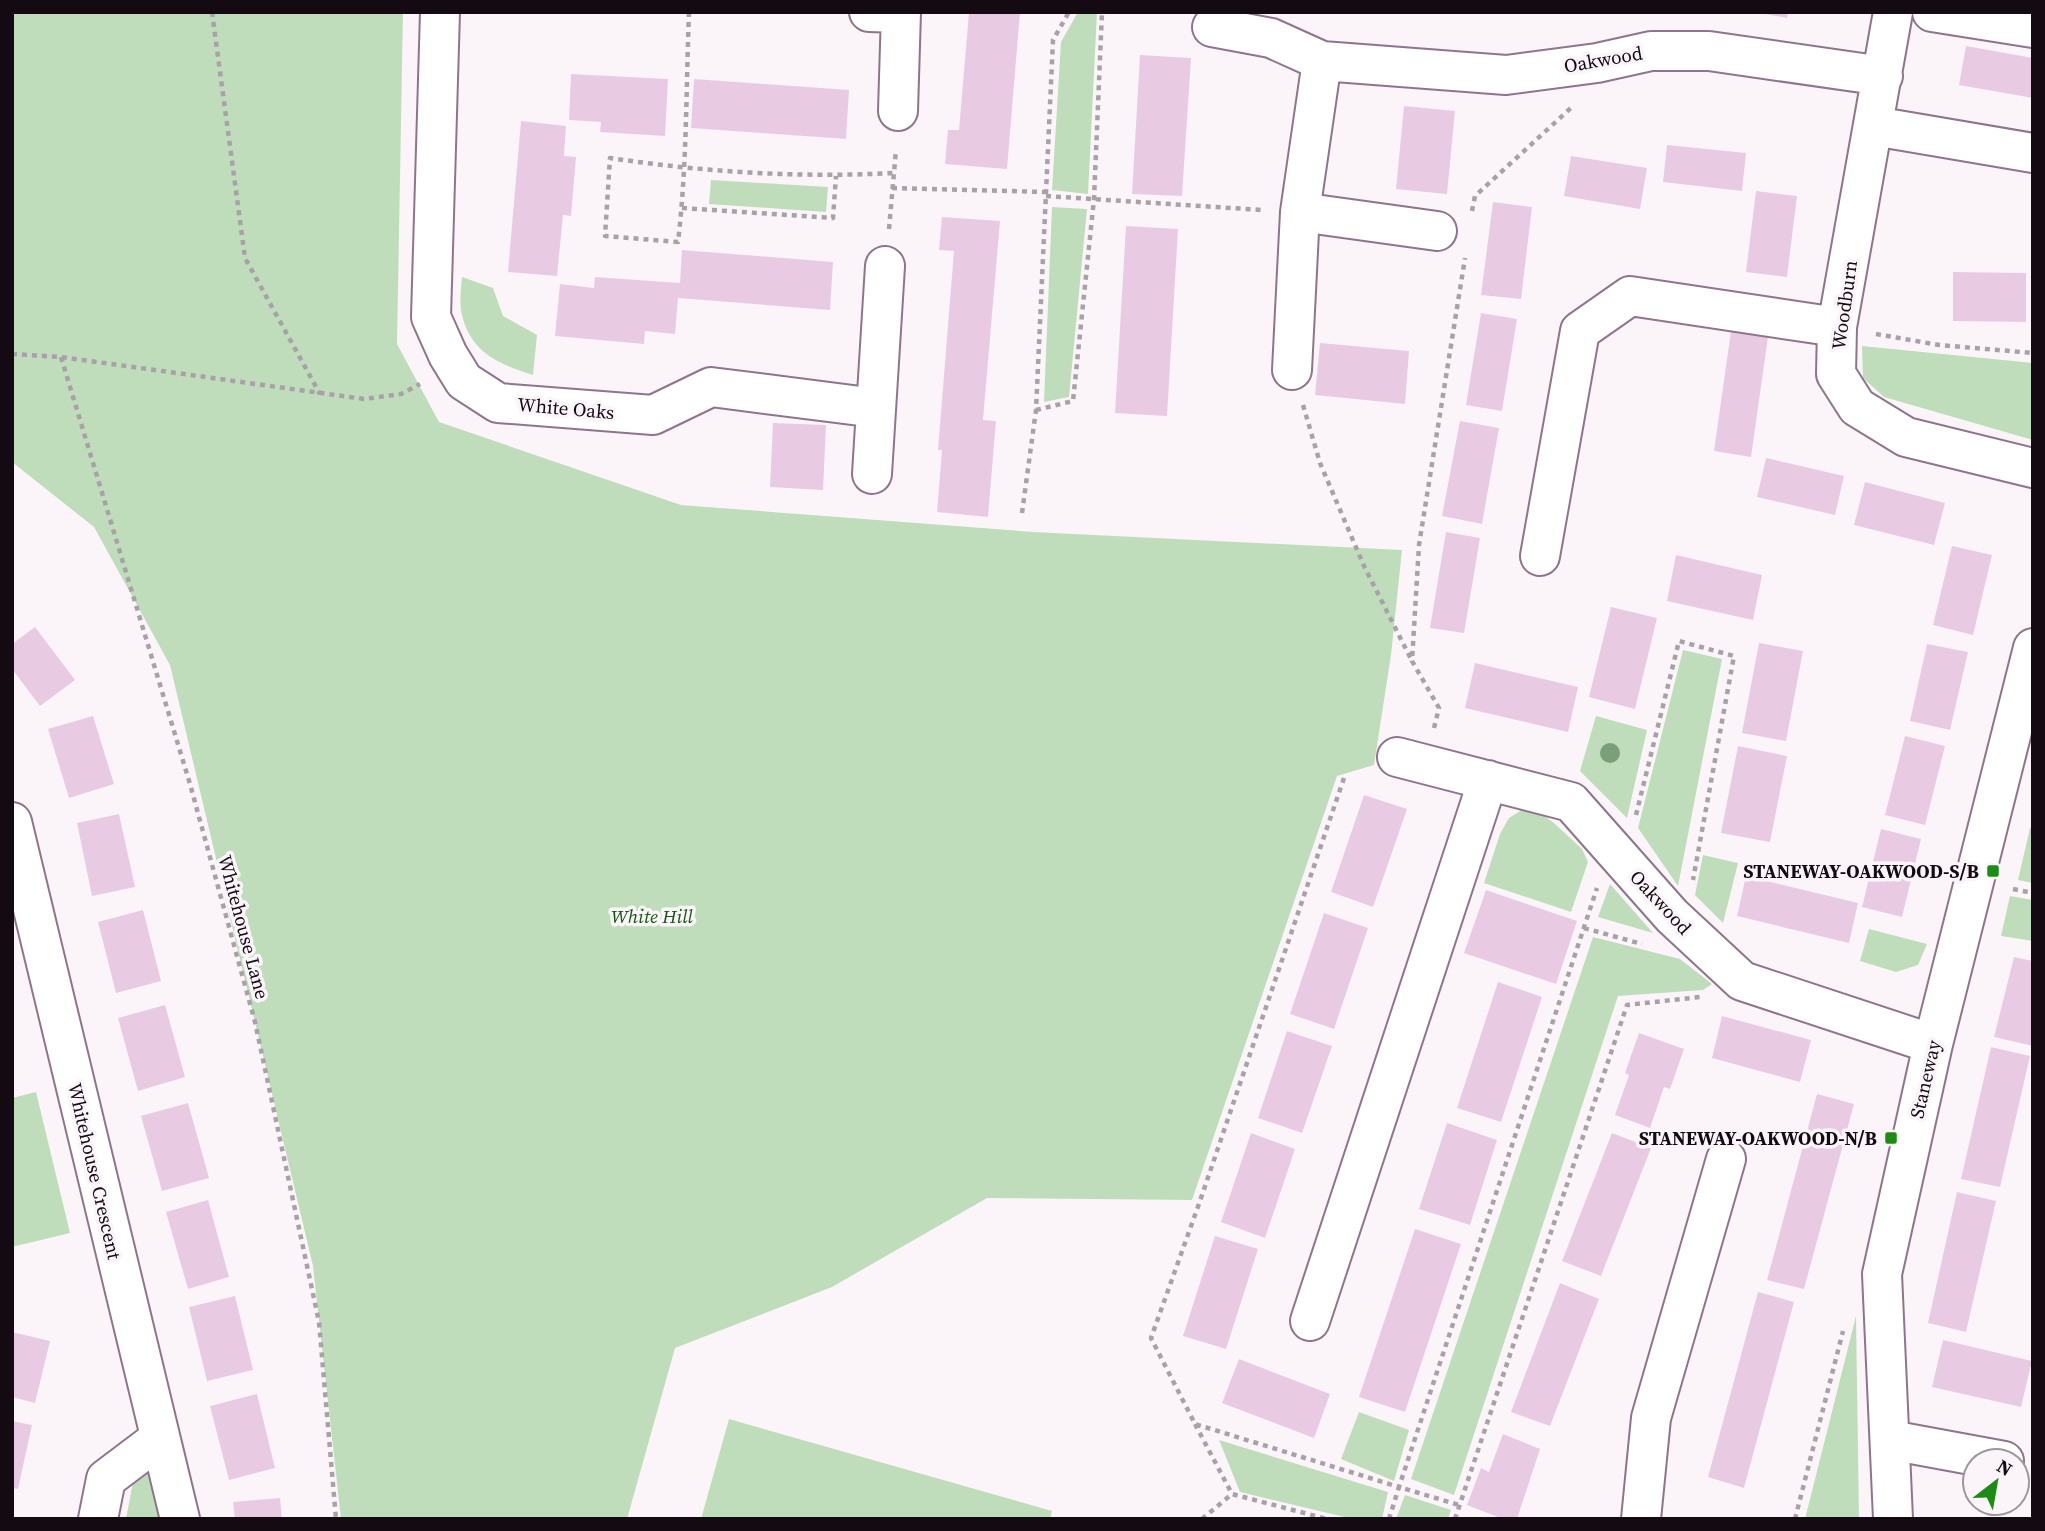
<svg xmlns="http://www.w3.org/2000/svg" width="2045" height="1531" font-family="'Source Serif 4',serif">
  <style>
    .green { fill: #bfddbb }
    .building { fill: #e8cbe3 }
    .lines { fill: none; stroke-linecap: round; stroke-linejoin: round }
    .minor-casing { stroke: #8f758b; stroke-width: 42 }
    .path { stroke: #a8a1a7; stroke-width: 4.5; stroke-dasharray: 5 5; stroke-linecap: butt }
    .minor { stroke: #fff; stroke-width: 38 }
    .tree { fill: #7b9f79 }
    .poi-dot { fill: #1b8d15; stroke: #fbf5fa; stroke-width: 2.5 }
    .labels { text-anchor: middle; stroke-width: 7; stroke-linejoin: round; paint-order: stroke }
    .street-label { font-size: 19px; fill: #130a12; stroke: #fbf5fa }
    .poi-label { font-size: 19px; font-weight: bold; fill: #130a12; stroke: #fbf5fa; text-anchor: end }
    .park-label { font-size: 19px; font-style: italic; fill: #13580f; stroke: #fbf5fa }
  </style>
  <rect width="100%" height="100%" fill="#fbf5fa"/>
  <path class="green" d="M 12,12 L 403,12 L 397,344 L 439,422 L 681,505 L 1033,532 L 1402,550 L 1391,655 L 1374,765 L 1337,776 L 1192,1200 L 987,1198 L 832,1287 L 675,1348 L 627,1519 L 341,1519 L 313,1266 L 170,665 L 94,527 L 12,462 Z
    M 1078,12 L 1097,12 L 1088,194 L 1052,190 L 1061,42 Z
    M 711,180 L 828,187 L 826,212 L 709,204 Z
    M 1052,207 L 1087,209 L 1069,397 L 1044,402 Z
    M 462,277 L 493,288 L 503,316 L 537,335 L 533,375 C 499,364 471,353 462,315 C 459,304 461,289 462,277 Z
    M 1862,346 L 2033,363 L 2033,440 L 1884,397 L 1863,378 Z
    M 1683,650 L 1722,659 L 1678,886 L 1638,828 Z
    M 1596,716 L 1647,730 L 1627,818 L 1580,771 Z
    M 1523,809 L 1539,812 L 1554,823 L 1582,849 L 1588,862 L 1571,912 L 1484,883 L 1500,834 L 1509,818 Z
    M 2030,828 L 2033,828 L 2033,883 L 2018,880 Z
    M 1703,855 L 1738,863 L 1723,923 L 1695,895 Z
    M 1610,884 L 1653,933 L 1598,917 Z
    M 2010,896 L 2033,900 L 2033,941 L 2001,936 Z
    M 1869,929 L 1927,944 L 1918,965 L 1896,972 L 1860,961 Z
    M 1593,937 L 1680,959 L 1712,984 L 1703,990 L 1618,996 L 1454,1495 L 1411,1479 Z
    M 36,1092 L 70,1233 L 12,1247 L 12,1098 Z
    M 1856,1316 L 1859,1519 L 1805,1519 Z
    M 1359,1412 L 1409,1430 L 1394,1481 L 1341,1459 Z
    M 729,1419 L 1052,1511 L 1050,1519 L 701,1519 Z
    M 1219,1440 L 1388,1492 L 1382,1519 L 1353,1519 L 1240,1492 Z
    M 151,1472 L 160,1519 L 126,1519 L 133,1482 Z
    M 1405,1495 L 1451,1510 L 1448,1519 L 1396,1519 Z"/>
  <path class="building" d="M 969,12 L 1020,12 L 1007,169 L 945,164 L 948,130 L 959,130 Z
    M 1754,12 L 1788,12 L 1787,18 Z
    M 1966,46 L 2033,58 L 2033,98 L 1959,85 Z
    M 1140,55 L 1191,58 L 1182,196 L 1132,194 Z
    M 571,74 L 668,79 L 665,136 L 600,132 L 601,122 L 569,120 Z
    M 694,79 L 849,90 L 846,139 L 691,128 Z
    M 1404,106 L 1455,111 L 1447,194 L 1396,189 Z
    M 521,121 L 566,126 L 564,156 L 576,157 L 571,216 L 563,215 L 557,276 L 508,272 Z
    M 1667,145 L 1746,153 L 1742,191 L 1663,182 Z
    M 1571,156 L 1647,168 L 1640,209 L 1564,196 Z
    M 1756,191 L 1797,196 L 1787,277 L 1746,272 Z
    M 1493,202 L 1532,207 L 1521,299 L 1481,295 Z
    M 942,217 L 1000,221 L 983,420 L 996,421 L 988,517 L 937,512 L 942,450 L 938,450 L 954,251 L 939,250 Z
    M 1126,226 L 1178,229 L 1167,416 L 1115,413 Z
    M 682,250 L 833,262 L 830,310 L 678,298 L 675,334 L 645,331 L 644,344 L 555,336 L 560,284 L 594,288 L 595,277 L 680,283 Z
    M 1953,272 L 2026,273 L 2026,322 L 1953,321 Z
    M 1481,313 L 1517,319 L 1502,411 L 1466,405 Z
    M 1731,331 L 1768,337 L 1751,457 L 1714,451 Z
    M 1320,343 L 1409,351 L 1405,404 L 1315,395 Z
    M 1460,421 L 1499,428 L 1482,524 L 1442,516 Z
    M 773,423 L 826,425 L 823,490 L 770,487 Z
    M 1766,458 L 1844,476 L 1835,515 L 1757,497 Z
    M 1865,482 L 1945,503 L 1934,545 L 1854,525 Z
    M 1446,532 L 1480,538 L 1464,633 L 1430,628 Z
    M 1952,546 L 1992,555 L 1973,635 L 1933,625 Z
    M 1676,555 L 1762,575 L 1753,620 L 1667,601 Z
    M 1611,607 L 1657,618 L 1635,709 L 1589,697 Z
    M 35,627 L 75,680 L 40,706 L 12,669 L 12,644 Z
    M 1759,643 L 1803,651 L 1786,741 L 1742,733 Z
    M 1927,644 L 1968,652 L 1950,730 L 1910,721 Z
    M 1475,663 L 1578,687 L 1568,732 L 1465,708 Z
    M 93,716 L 114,784 L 69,798 L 48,729 Z
    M 1905,736 L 1945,746 L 1925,825 L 1885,815 Z
    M 1738,746 L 1787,756 L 1770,842 L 1721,833 Z
    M 1364,795 L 1407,809 L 1373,907 L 1331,892 Z
    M 119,814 L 135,887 L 92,896 L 77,823 Z
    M 1881,829 L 1921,839 L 1902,917 L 1862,907 Z
    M 1746,876 L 1858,903 L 1849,943 L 1737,916 Z
    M 1486,890 L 1577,921 L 1556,984 L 1464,953 Z
    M 143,910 L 161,981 L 116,993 L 98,922 Z
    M 1324,913 L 1368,928 L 1334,1029 L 1290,1014 Z
    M 2014,957 L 2033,961 L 2033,1046 L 1994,1037 Z
    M 1498,982 L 1542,997 L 1501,1122 L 1457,1108 Z
    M 165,1005 L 185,1077 L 138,1091 L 118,1018 Z
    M 1722,1016 L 1811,1040 L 1800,1082 L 1712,1058 Z
    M 1287,1031 L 1332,1046 L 1302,1133 L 1258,1118 Z
    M 1639,1033 L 1684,1049 L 1670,1089 L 1664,1087 L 1650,1128 L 1615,1115 L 1629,1075 L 1625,1073 Z
    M 1991,1047 L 2030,1056 L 2000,1187 L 1961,1179 Z
    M 1817,1094 L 1854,1104 L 1804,1289 L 1767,1280 Z
    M 188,1103 L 209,1178 L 162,1191 L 141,1116 Z
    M 1447,1123 L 1497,1140 L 1470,1225 L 1419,1209 Z
    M 1251,1133 L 1295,1149 L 1265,1238 L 1221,1222 Z
    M 1612,1133 L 1651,1148 L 1601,1276 L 1562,1261 Z
    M 1957,1192 L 1996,1201 L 1966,1332 L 1928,1323 Z
    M 208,1200 L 229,1277 L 188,1289 L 166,1212 Z
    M 1415,1229 L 1461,1244 L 1405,1412 L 1359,1397 Z
    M 1215,1236 L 1258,1249 L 1226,1349 L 1183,1336 Z
    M 1560,1283 L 1599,1299 L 1550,1426 L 1511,1412 Z
    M 1758,1292 L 1794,1302 L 1744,1488 L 1708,1477 Z
    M 235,1296 L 253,1370 L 207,1381 L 189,1307 Z
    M 12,1332 L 50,1341 L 35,1403 L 12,1397 Z
    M 1943,1340 L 2032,1361 L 2021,1407 L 1932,1387 Z
    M 1239,1359 L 1330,1394 L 1314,1438 L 1222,1403 Z
    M 257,1394 L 275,1468 L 229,1480 L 210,1406 Z
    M 12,1421 L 32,1425 L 18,1489 L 12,1488 Z
    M 1503,1434 L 1540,1449 L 1517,1519 L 1503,1519 L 1467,1505 L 1481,1468 L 1489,1472 Z
    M 280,1498 L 282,1519 L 235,1519 L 233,1502 Z"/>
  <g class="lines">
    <defs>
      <path id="minor" d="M 440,12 L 431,317 L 448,355 L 464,381 L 498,403 L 653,415 L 711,387 L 876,408
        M 869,12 L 900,13
        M 1893,12 L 1837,327 L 1836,374 L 1857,407 L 1906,437 L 2033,468
        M 1932,12 L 2033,28
        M 1212,27 L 1271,38 L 1322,61 L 1506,75 L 1597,63 L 1651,51 L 1709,51 L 1883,76
        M 898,111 L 901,12
        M 1874,126 L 2033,153
        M 1300,212 L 1437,231
        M 1292,370 L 1300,212 L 1322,61
        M 872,474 L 885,266
        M 1540,556 L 1580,331 L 1630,296 L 1837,327
        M 1397,757 L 1571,802 L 1672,916 L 1742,981 L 1933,1044
        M 12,822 L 180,1519
        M 1310,1321 L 1488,780
        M 1890,1440 L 2004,1461
        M 98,1519 L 106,1479 L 159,1439
        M 1641,1519 L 1651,1418 L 1726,1159
        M 1893,1519 L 1882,1274 L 1933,1044 L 2033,648"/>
    </defs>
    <use href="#minor" class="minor-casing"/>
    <path class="path" d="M 212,12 L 245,258 L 320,394
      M 689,12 C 686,89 687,166 678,242 L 605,236 L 610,158 C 704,172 799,178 894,173
      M 892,188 L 1046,192
      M 1046,196 L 1262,210
      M 682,208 L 833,218 L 836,176
      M 1472,211 L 1475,196 L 1573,106
      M 889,229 L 896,150
      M 1876,334 L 1939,345 L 2033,353
      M 12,354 L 61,357 L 364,399 L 401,394 L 420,384
      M 61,357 L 190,784 L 255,1022 L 319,1322 L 336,1519
      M 1303,405 L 1320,463 L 1364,566 L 1412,661
      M 1036,410 L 1073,401 L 1094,199 L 1102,12
      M 1022,513 L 1036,410 L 1053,40 L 1069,12
      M 1434,728 L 1439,708 L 1412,661 L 1419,545 L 1465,258
      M 1344,778 L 1200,1201 L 1151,1338 L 1195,1424 L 1399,1487 L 1597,888
      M 1636,815 L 1679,641 L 1734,656 L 1693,880
      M 2013,889 L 2033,893
      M 1584,928 L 1642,944
      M 1195,1424 L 1232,1494 L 1327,1519
      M 1202,1519 L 1232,1494
      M 1389,1519 L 1399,1487 L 1459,1505
      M 1455,1519 L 1627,1005 L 1700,997
      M 1795,1519 L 1843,1331"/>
    <use href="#minor" class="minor"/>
  </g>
  <circle class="tree" cx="1610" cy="753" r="10"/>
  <g class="poi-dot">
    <rect x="1986" y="864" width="14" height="14" rx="3.5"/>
    <rect x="1884" y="1131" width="14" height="14" rx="3.5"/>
  </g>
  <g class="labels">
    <g class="street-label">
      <text transform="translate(1603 59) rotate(-10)" y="7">Oakwood</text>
      <text transform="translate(1844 305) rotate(-82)" y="7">Woodburn</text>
      <text transform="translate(566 408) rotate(5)" y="7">White Oaks</text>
      <text transform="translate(1661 902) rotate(47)" y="7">Oakwood</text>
      <text transform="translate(244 927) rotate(75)" y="7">Whitehouse Lane</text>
      <text transform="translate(1925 1079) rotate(-77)" y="7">Staneway</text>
      <text transform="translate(95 1171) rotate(77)" y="7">Whitehouse Crescent</text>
    </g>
    <g class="poi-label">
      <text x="1979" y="878">STANEWAY-OAKWOOD-S/B</text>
      <text x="1877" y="1145">STANEWAY-OAKWOOD-N/B</text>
    </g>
    <g class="park-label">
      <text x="652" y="923">White Hill</text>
    </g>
  </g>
  <rect width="2045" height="1531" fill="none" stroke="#130a12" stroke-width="28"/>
  <g transform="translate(1996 1482) rotate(31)"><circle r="33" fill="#fbf5fa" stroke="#9e979d" stroke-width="2"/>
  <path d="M0-5L12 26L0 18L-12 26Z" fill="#1b8d15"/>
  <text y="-10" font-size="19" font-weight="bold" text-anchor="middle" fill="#130a12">N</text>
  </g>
</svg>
